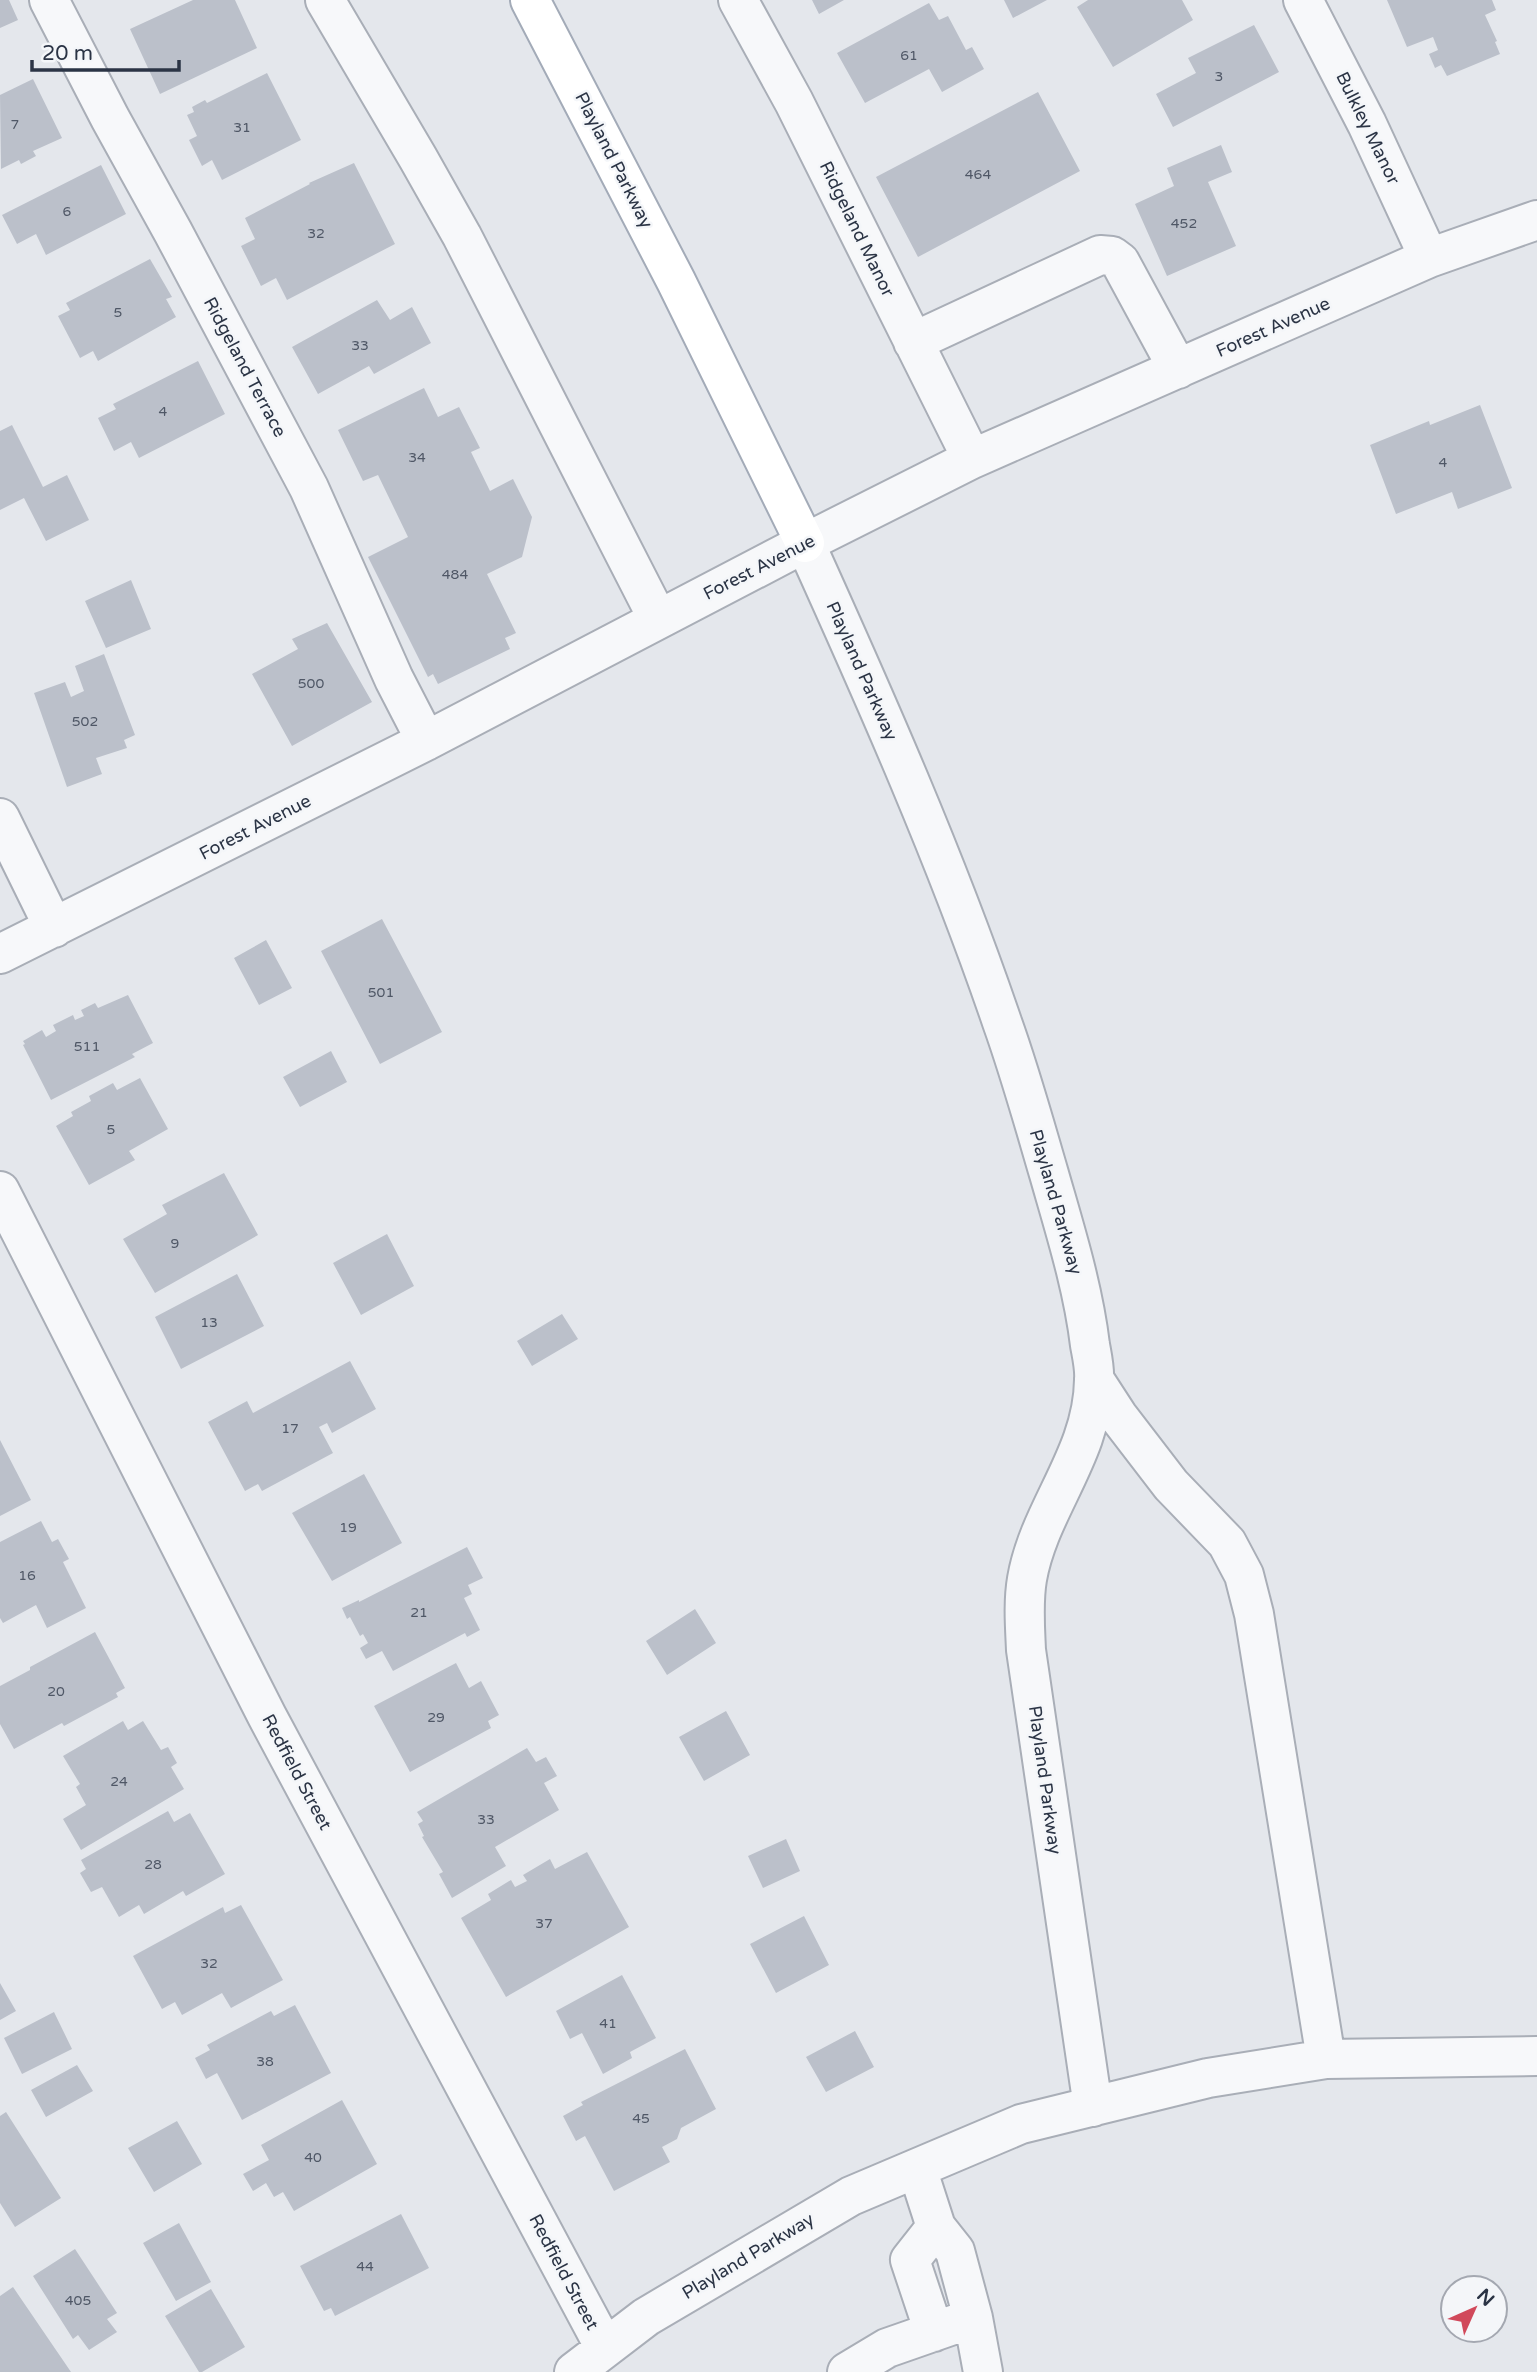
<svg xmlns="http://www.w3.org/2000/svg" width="1537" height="2372" font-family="'Varela Round',sans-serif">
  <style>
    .building { fill: #bbc0ca }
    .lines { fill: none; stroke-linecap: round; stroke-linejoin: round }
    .minor-casing { stroke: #a9aeb7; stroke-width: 42 }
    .major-casing { stroke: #a3abb8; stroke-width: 42 }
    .minor { stroke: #f7f8fa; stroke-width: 38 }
    .major { stroke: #fff; stroke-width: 38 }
    .labels { text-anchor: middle; stroke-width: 5; stroke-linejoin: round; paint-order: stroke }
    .number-label { font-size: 14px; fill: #4f5766 }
    .street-label { font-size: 18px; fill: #2b3445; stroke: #f4f6f9 }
  </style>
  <rect width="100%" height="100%" fill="#e4e7ec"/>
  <path class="building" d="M 0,0 L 9,0 L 18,20 L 0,28 Z
    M 193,0 L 235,0 L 257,48 L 160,94 L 130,29 Z
    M 812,0 L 844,0 L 819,14 Z
    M 1004,0 L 1047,0 L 1013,18 Z
    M 1088,0 L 1182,0 L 1193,20 L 1113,67 L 1077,7 Z
    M 1387,0 L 1492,0 L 1496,10 L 1485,15 L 1497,41 L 1495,42 L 1500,54 L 1447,76 L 1441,65 L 1435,68 L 1429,54 L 1438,50 L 1433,37 L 1407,47 Z
    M 929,3 L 939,20 L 948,16 L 966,50 L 972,47 L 984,69 L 942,92 L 929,69 L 865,103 L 837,53 Z
    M 1254,25 L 1279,72 L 1173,127 L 1156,94 L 1196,73 L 1188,58 Z
    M 267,73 L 301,140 L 222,180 L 212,160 L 202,166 L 189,140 L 197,136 L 187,115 L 194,112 L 192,107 L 205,100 L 207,103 Z
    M 33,79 L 62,138 L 33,151 L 36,156 L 21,164 L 19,160 L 1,169 L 0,95 Z
    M 1038,92 L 1080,171 L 918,257 L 876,177 Z
    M 1221,145 L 1232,172 L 1208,182 L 1236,246 L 1167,276 L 1135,204 L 1174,186 L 1167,168 Z
    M 354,163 L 395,244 L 287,300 L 276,278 L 261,286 L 241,246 L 255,239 L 245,218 L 310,184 L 309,183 Z
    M 101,165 L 126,214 L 46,255 L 36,234 L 17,244 L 2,215 Z
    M 150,259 L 172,297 L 166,299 L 176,317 L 98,361 L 93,351 L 80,358 L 58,316 L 70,310 L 66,303 Z
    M 377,300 L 390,320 L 412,307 L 431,343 L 374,374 L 369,366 L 318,394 L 292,347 Z
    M 198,361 L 225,414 L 139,458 L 131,442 L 114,451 L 98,418 L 116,409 L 113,404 Z
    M 424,388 L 438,417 L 459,407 L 480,448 L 471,452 L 490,491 L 513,479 L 532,517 L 522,557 L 487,574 L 516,633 L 505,638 L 510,649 L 438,684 L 433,674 L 428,677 L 368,557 L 408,537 L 378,475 L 363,481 L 338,430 Z
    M 1480,405 L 1512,488 L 1458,509 L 1452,492 L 1396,514 L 1370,445 L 1429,421 L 1430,425 Z
    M 12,425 L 43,487 L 67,475 L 89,520 L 46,541 L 24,498 L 0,510 L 0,431 Z
    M 131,580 L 151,629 L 106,648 L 85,601 Z
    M 327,623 L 372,702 L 292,746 L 252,674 L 298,649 L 292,639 Z
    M 104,654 L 135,735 L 124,740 L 127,748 L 96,758 L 102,774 L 67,787 L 34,693 L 65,682 L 71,697 L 84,691 L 75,666 Z
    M 382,919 L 442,1032 L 380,1064 L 321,951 Z
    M 266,940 L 292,988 L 259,1005 L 234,958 Z
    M 128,995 L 153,1043 L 132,1054 L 135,1057 L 51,1100 L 23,1045 L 25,1044 L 23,1041 L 42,1030 L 46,1037 L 56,1031 L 53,1025 L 73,1015 L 75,1020 L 84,1016 L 81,1010 L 95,1003 L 98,1008 Z
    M 331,1051 L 347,1082 L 300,1107 L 283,1077 Z
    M 140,1078 L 168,1129 L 129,1151 L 135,1160 L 89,1185 L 56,1126 L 73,1116 L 71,1112 L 91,1101 L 89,1096 L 113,1083 L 117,1090 Z
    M 224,1173 L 258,1235 L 155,1293 L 123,1239 L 167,1214 L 162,1205 Z
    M 387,1234 L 414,1286 L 361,1315 L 333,1263 Z
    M 237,1274 L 264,1326 L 181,1369 L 155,1317 Z
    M 562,1314 L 578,1339 L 532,1366 L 517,1341 Z
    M 350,1361 L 376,1409 L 332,1433 L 327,1423 L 319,1427 L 333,1453 L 262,1491 L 258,1484 L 245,1491 L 208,1422 L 247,1401 L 253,1413 Z
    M 0,1440 L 31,1500 L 0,1516 Z
    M 364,1474 L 402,1543 L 332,1581 L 292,1513 Z
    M 41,1521 L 52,1542 L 58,1539 L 69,1559 L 63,1562 L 86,1608 L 47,1628 L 36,1605 L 3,1623 L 0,1618 L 0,1542 Z
    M 467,1547 L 483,1578 L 468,1585 L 472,1594 L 464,1598 L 480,1630 L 467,1637 L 465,1633 L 393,1671 L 382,1651 L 366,1659 L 360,1648 L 368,1643 L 363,1634 L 360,1636 L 350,1617 L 347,1619 L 342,1608 L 359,1600 L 359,1602 Z
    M 695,1609 L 716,1643 L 667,1675 L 646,1641 Z
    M 95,1632 L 125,1688 L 116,1693 L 118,1697 L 64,1726 L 62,1723 L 14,1749 L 0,1724 L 0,1686 L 30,1670 L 30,1667 Z
    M 456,1663 L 469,1688 L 481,1681 L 499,1715 L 488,1721 L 491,1728 L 410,1772 L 374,1706 Z
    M 726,1711 L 750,1755 L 704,1781 L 679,1737 Z
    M 123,1721 L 128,1730 L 143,1721 L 161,1750 L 168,1747 L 177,1763 L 171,1767 L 184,1789 L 81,1850 L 63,1819 L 86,1805 L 76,1787 L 80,1784 L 63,1756 Z
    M 527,1748 L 536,1762 L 546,1757 L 557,1776 L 544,1783 L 559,1810 L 495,1847 L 506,1866 L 452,1898 L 439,1874 L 443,1872 L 422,1837 L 424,1836 L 418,1824 L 423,1821 L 417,1812 Z
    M 168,1811 L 174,1822 L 190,1813 L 225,1874 L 186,1896 L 183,1891 L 144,1914 L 139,1905 L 119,1917 L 102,1887 L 91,1892 L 80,1873 L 86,1869 L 81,1860 Z
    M 786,1839 L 800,1871 L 763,1888 L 748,1856 Z
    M 587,1852 L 629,1927 L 506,1997 L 461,1918 L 491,1900 L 488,1894 L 511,1880 L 515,1887 L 527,1881 L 523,1875 L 550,1859 L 555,1869 Z
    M 241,1905 L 283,1980 L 231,2008 L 222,1993 L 182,2015 L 175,2002 L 162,2009 L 133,1956 L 223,1907 L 225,1913 Z
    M 804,1916 L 829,1965 L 776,1993 L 750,1944 Z
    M 622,1975 L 656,2038 L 630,2052 L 632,2058 L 603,2074 L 582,2033 L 570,2039 L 556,2011 Z
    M 0,1983 L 16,2011 L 0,2020 Z
    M 295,2005 L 331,2073 L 242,2120 L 217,2073 L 206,2079 L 195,2058 L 210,2050 L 207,2045 L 271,2011 L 274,2016 Z
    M 54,2012 L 72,2049 L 22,2074 L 4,2038 Z
    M 855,2031 L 874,2067 L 826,2092 L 806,2057 Z
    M 685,2049 L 716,2109 L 681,2128 L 677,2139 L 662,2147 L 670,2162 L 614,2191 L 585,2136 L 576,2141 L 563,2116 L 583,2105 L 581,2102 Z
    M 77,2065 L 93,2091 L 46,2117 L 31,2090 Z
    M 342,2100 L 377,2164 L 294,2211 L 283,2192 L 274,2197 L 266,2183 L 253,2191 L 243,2174 L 269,2160 L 261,2145 Z
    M 6,2112 L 61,2198 L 15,2227 L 0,2203 L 0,2116 Z
    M 177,2121 L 202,2164 L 154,2192 L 128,2148 Z
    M 401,2214 L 429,2268 L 335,2316 L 331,2308 L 324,2311 L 300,2266 Z
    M 179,2223 L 211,2282 L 176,2301 L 143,2243 Z
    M 75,2249 L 117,2313 L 107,2319 L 117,2332 L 89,2350 L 78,2335 L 73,2339 L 33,2276 Z
    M 13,2287 L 71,2372 L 0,2372 L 0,2296 Z
    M 211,2289 L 245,2347 L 202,2372 L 199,2372 L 165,2316 Z"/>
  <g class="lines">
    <defs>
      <path id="minor" d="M 49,0 L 110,118 L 173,232 L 309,488 L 394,679 L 426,741
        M 325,0 L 418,158 L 462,236 L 658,619
        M 738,0 L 794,102 L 972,459
        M 1303,0 L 1367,124 L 1429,258
        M 913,342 L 1100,255 L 1112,256 L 1120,262 L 1178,369
        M 805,543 C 876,700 946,858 1002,1022 C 1020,1072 1034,1123 1049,1174 C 1065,1230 1083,1287 1090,1345 C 1092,1356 1095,1369 1094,1380 C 1093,1455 1039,1509 1027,1579 C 1023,1602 1025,1627 1026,1650 L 1093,2107
        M 0,818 L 54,928
        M 0,954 L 426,741 L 805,543 L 972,459 L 1429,258 L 1537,220
        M 0,1191 L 267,1716 L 605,2348
        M 1094,1379 L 1118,1416 L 1171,1485 L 1227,1543 L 1244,1575 L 1254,1614 L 1326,2059
        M 917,2168 L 936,2227 L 955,2251 L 973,2318 L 983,2372
        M 934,2332 L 910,2260 L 936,2227
        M 574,2372 L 646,2317 L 851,2196 L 1021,2124 L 1208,2078 L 1326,2059 L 1537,2056
        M 847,2372 L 887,2348 L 973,2318"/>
      <path id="major" d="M 530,0 L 676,281 L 805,543"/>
    </defs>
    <use href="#minor" class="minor-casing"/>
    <use href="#major" class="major-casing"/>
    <use href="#minor" class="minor"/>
    <use href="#major" class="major"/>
  </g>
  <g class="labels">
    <g class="number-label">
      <text x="909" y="60">61</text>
      <text x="1219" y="81">3</text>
      <text x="15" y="129">7</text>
      <text x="242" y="132">31</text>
      <text x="978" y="179">464</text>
      <text x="67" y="216">6</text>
      <text x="1184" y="228">452</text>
      <text x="316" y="238">32</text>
      <text x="118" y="317">5</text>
      <text x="360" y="350">33</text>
      <text x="163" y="416">4</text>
      <text x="417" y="462">34</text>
      <text x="1443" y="467">4</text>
      <text x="455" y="579">484</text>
      <text x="311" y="688">500</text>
      <text x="85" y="726">502</text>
      <text x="381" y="997">501</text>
      <text x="87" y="1051">511</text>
      <text x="111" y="1134">5</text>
      <text x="175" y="1248">9</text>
      <text x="209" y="1327">13</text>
      <text x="290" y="1433">17</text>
      <text x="348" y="1532">19</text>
      <text x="27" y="1580">16</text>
      <text x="419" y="1617">21</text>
      <text x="56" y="1696">20</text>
      <text x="436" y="1722">29</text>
      <text x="119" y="1786">24</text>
      <text x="486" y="1824">33</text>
      <text x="153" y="1869">28</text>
      <text x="544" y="1928">37</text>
      <text x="209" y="1968">32</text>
      <text x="608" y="2028">41</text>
      <text x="265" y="2066">38</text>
      <text x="641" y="2123">45</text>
      <text x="313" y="2162">40</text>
      <text x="365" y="2271">44</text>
      <text x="78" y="2305">405</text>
    </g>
    <g class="street-label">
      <text transform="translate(1368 128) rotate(64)" y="6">Bulkley Manor</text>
      <text transform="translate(614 160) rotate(63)" y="6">Playland Parkway</text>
      <text transform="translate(857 229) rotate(64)" y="6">Ridgeland Manor</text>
      <text transform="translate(1273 327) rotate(-24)" y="6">Forest Avenue</text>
      <text transform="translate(245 367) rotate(62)" y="6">Ridgeland Terrace</text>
      <text transform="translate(759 567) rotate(-27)" y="6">Forest Avenue</text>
      <text transform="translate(862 671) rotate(66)" y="6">Playland Parkway</text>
      <text transform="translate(255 827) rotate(-27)" y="6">Forest Avenue</text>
      <text transform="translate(1056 1202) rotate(74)" y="6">Playland Parkway</text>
      <text transform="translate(297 1772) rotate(62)" y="6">Redfield Street</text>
      <text transform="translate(1045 1780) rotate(82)" y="6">Playland Parkway</text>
      <text transform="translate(748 2256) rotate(-31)" y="6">Playland Parkway</text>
      <text transform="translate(564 2272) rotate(62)" y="6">Redfield Street</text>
    </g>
  </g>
  <g transform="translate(1474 2309) rotate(45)"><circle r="33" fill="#f4f6f9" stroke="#a4a8b1" stroke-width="2"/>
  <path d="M0-5L12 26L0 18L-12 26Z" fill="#d1495b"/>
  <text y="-10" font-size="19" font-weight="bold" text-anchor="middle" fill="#2b3445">N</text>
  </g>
  <path d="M32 60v10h147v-10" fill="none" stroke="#2b3445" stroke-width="3.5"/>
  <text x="42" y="60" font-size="21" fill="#2b3445" stroke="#f4f6f9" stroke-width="5" paint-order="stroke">20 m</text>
</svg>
